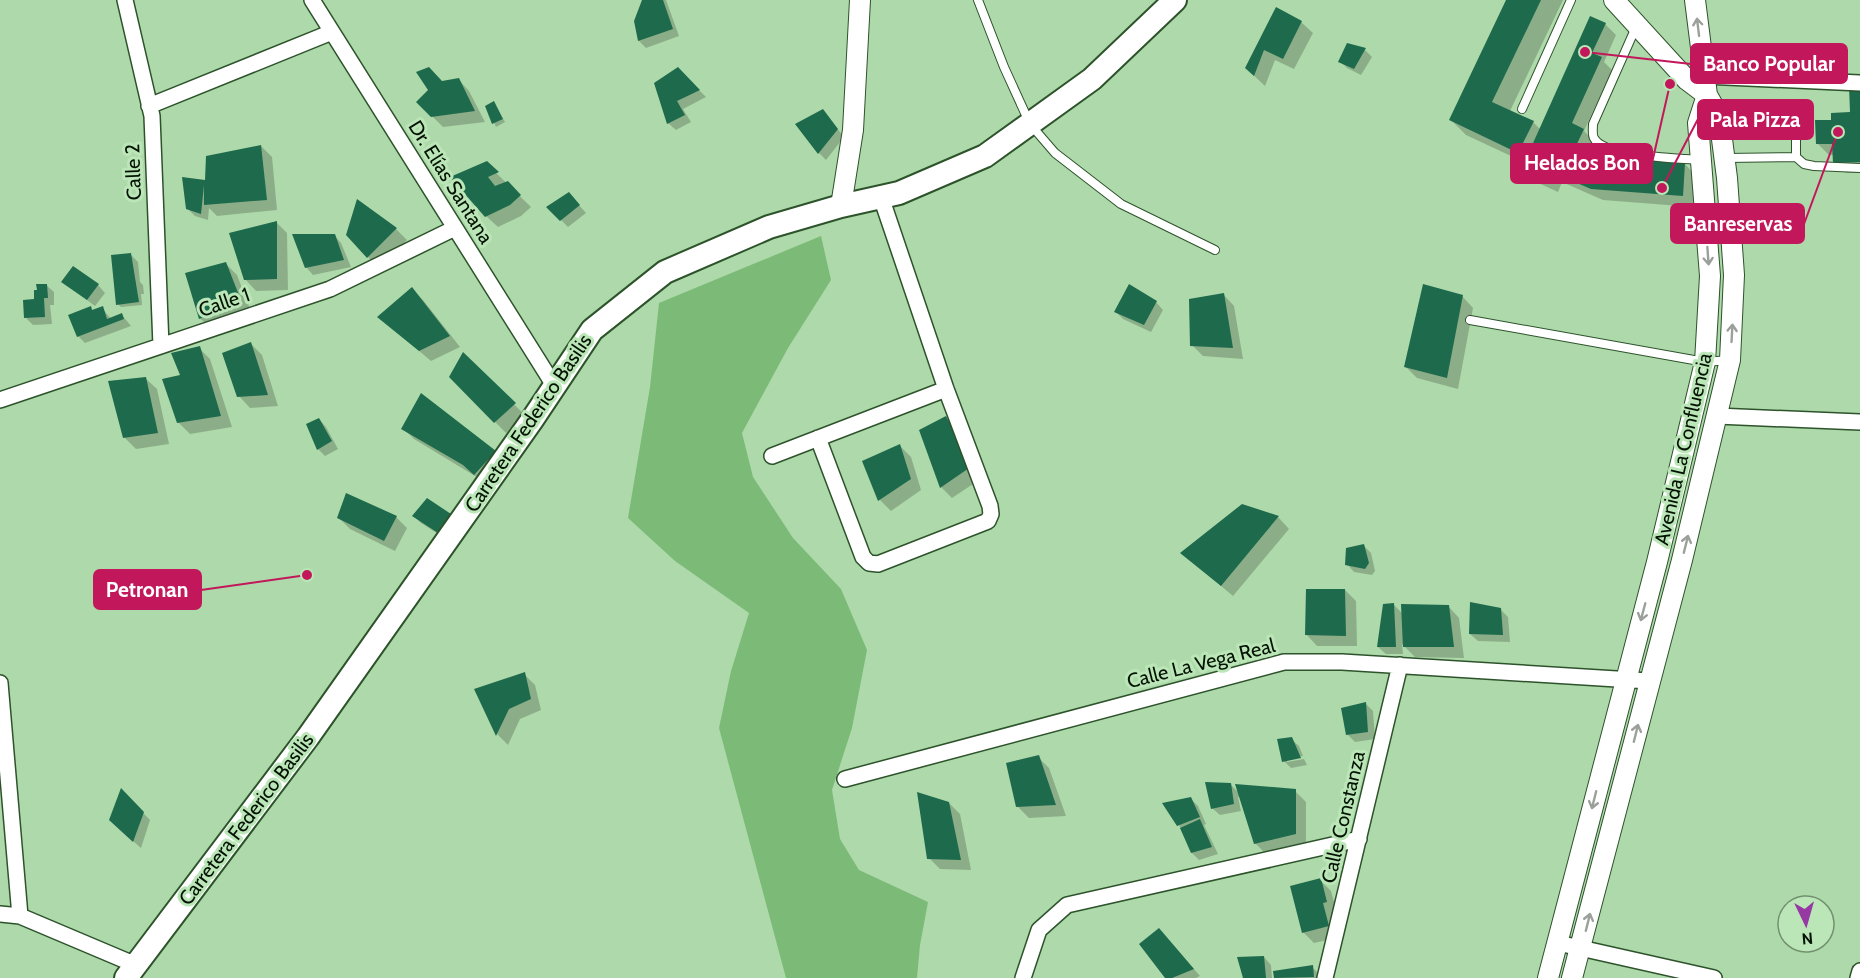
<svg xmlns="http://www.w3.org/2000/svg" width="1860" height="978" font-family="Cabin,sans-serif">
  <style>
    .green { fill: #7cbb77 }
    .shadow { fill: #0003 }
    .building { fill: #1e6a4c }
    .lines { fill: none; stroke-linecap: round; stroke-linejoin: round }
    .service-casing { stroke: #2d532b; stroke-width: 10 }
    .minor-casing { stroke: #2d532b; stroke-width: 18 }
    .tertiary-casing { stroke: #2d532b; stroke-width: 22 }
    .secondary-casing { stroke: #2d532b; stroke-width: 26 }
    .service { stroke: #fff; stroke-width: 8 }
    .minor { stroke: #fff; stroke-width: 15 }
    .tertiary { stroke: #fff; stroke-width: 20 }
    .secondary { stroke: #fff; stroke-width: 22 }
    .oneway { stroke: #9ba09a }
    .labels { text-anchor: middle; stroke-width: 6; stroke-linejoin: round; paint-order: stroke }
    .street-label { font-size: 20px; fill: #041203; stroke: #bbe6b7 }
    .leader { fill: none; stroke: #c2185b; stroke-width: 2 }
    .callout-dot { fill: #c2185b; stroke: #bbe6b7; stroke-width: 2 }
    .callout { fill: #c2185b; stroke: #c2185b; stroke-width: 2 }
    .callout-label { font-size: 21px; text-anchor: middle; font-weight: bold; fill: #fff }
  </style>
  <rect width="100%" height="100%" fill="#aed9aa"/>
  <path class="green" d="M 821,236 L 831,280 L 788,348 L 742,433 L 753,477 L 793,538 L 841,589 L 867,650 L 852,728 L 832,790 L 840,839 L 859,870 L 928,902 L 920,945 L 917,978 L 786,978 L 719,728 L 731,671 L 749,613 L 675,561 L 628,518 L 650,387 L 659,303 Z"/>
  <path class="shadow" d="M 644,0 L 666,0 L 679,36 L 646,48 L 639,41 Z
    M 1508,0 L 1563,0 L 1510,111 L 1533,122 L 1541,130 L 1605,24 L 1616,35 L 1604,62 L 1612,70 L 1584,131 L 1594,141 L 1588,155 L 1593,157 L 1685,164 L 1696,176 L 1693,207 L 1603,200 L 1562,182 L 1558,192 L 1534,181 L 1523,170 L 1526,163 L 1466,135 L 1451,120 Z
    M 1276,9 L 1301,22 L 1313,33 L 1294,69 L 1275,60 L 1265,86 L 1246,68 Z
    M 1348,45 L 1365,50 L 1372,57 L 1361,75 L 1347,68 L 1340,61 Z
    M 678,69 L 706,97 L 683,109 L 691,122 L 676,130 L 668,123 Z
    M 458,79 L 469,91 L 485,122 L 443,127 L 418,102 Z
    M 1860,87 L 1860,173 L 1846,173 L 1834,162 L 1834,155 L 1829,155 L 1818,144 L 1833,121 L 1852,113 Z
    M 494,103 L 505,122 L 496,127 L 487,107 Z
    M 823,111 L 844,137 L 826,160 L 819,153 Z
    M 261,146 L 272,157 L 277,210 L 217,216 L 209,208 L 208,220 L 195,216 L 188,209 L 204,181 Z
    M 486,163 L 531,207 L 521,216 L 498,227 L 486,216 Z
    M 569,194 L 586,213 L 568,227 L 548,207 Z
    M 358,202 L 396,229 L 407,240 L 379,268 L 368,257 Z
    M 276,222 L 287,233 L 288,290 L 256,291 L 245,279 Z
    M 334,235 L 341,243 L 351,267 L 313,275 L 306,267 Z
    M 131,255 L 138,262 L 140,282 L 143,285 L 144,294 L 141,294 L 142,305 L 121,307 L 118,304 Z
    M 226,264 L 237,275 L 252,314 L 211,329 L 200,318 Z
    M 63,282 L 98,285 L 105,293 L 95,306 Z
    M 46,285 L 54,292 L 54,305 L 50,305 L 52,324 L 33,325 L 26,318 Z
    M 1130,286 L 1156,302 L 1163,310 L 1151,332 L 1123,319 L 1115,311 Z
    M 412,289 L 423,300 L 460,347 L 431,361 L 379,317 Z
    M 1223,294 L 1234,306 L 1243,359 L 1203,356 L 1192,345 Z
    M 1462,296 L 1473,308 L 1458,389 L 1417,378 L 1406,367 Z
    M 90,308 L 94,311 L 102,308 L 111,319 L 122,315 L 131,326 L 85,343 L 78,336 Z
    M 251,344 L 262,355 L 278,406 L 250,408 L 239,396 Z
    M 199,348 L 210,359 L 232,427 L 190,434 L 178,422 L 182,376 Z
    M 463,355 L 525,415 L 506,433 L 451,377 Z
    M 145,378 L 157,389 L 169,444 L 136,449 L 125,438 Z
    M 946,418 L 957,429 L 982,478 L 952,498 L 941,487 Z
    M 319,419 L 326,427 L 338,449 L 325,456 L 318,449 Z
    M 403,428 L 495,452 L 506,463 L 486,485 L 475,476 L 414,439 Z
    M 900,446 L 911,457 L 921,490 L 891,511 L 880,500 Z
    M 1242,506 L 1279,518 L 1289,529 L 1233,596 L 1182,553 Z
    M 414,516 L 453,517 L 446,539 L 421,523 Z
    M 396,517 L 407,528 L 395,551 L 350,529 L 339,518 Z
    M 1364,546 L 1371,553 L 1375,571 L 1372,575 L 1354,572 L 1347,564 Z
    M 1345,590 L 1356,601 L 1357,646 L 1317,646 L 1306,634 Z
    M 1394,605 L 1403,614 L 1448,606 L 1459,618 L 1464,658 L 1415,657 L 1402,644 L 1403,654 L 1386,654 L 1378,647 Z
    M 1500,609 L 1508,617 L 1510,642 L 1478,641 L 1470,634 Z
    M 524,674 L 535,685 L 541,710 L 520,719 L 508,745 L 498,735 L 476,690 Z
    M 1366,704 L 1373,711 L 1375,739 L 1355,742 L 1347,734 Z
    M 1291,739 L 1299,746 L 1303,756 L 1287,759 L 1287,762 L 1304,759 L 1307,765 L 1291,768 L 1284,761 Z
    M 1038,757 L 1049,768 L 1066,816 L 1029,818 L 1018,807 Z
    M 1230,784 L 1240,794 L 1295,791 L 1306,802 L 1306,845 L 1266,854 L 1255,843 L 1240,797 L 1238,797 L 1241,811 L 1220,815 L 1212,808 Z
    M 121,790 L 150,820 L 141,848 L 118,828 Z
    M 1191,799 L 1198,806 L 1206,824 L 1204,825 L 1218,854 L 1199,860 L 1192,853 L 1179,825 Z
    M 949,803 L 960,814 L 971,870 L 940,869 L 929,858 Z
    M 1320,880 L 1331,891 L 1337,913 L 1340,937 L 1314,943 L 1303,932 Z
    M 1166,937 L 1200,976 L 1196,978 L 1167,978 Z
    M 1264,957 L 1271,965 L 1272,978 L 1244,978 Z
    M 1312,967 L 1319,974 L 1320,978 L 1276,978 L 1275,972 Z"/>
  <path class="building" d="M 642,0 L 663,0 L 673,29 L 638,41 L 634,21 Z
    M 1506,0 L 1541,0 L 1492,102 L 1534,121 L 1518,153 L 1449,120 Z
    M 1276,7 L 1302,21 L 1283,59 L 1264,50 L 1254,76 L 1245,68 Z
    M 1590,16 L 1606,23 L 1592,53 L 1602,57 L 1572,123 L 1584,129 L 1575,148 L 1593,156 L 1685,163 L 1683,196 L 1591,189 L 1551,172 L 1547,181 L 1521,170 Z
    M 1347,43 L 1366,48 L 1354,69 L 1338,62 Z
    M 429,67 L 442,81 L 459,78 L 475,111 L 431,117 L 416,102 L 428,90 L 416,72 Z
    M 678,67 L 700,90 L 677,101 L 685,115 L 667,124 L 654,83 Z
    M 1849,86 L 1860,86 L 1860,162 L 1833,163 L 1832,144 L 1816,144 L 1815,120 L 1831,120 L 1831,113 L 1850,112 Z
    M 494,101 L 503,119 L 492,124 L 485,106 Z
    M 823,109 L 838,129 L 818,154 L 795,124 Z
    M 261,145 L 267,200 L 204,205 L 204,185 L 201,214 L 186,209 L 182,177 L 205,180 L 206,156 Z
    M 487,161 L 499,172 L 488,177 L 495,186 L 508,181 L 521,195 L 510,205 L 485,217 L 450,177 Z
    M 569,192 L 580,205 L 560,221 L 546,207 Z
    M 357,199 L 397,228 L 367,258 L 346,235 Z
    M 277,221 L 277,279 L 244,280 L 229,233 Z
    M 292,234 L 335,234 L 344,260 L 305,268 Z
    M 131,253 L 139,302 L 116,305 L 111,255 Z
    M 226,262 L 242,303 L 199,319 L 185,273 Z
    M 73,266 L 99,284 L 87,300 L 61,282 Z
    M 36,284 L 47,284 L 48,298 L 44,298 L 45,317 L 24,318 L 23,300 L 34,299 L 34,290 L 37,290 Z
    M 1129,284 L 1157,301 L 1144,325 L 1114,312 Z
    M 1423,284 L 1463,295 L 1447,378 L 1404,367 Z
    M 412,287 L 450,336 L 419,351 L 377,317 Z
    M 1224,293 L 1233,348 L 1190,346 L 1189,299 Z
    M 91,306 L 92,310 L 103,306 L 107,319 L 122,313 L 124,319 L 77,337 L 68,315 Z
    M 251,342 L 268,395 L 237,397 L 222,353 Z
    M 200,346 L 221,416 L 177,423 L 162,379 L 180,375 L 171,353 Z
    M 463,352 L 516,403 L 494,423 L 449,377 Z
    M 146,377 L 158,433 L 123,438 L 108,381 Z
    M 421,393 L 496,451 L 474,475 L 463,465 L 401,429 Z
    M 946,416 L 972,466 L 940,488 L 919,430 Z
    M 319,418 L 332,441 L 317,450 L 306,424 Z
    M 900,444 L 911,479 L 878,501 L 862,461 Z
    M 346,493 L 397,516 L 384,541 L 337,518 Z
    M 427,498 L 454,516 L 438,533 L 412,516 Z
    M 1242,504 L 1279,516 L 1221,586 L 1180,553 Z
    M 1364,544 L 1369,563 L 1365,569 L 1345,565 L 1346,548 Z
    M 1306,589 L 1345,589 L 1346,636 L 1305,635 Z
    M 1470,602 L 1501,608 L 1503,635 L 1469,634 Z
    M 1394,603 L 1396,647 L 1377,647 L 1383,604 Z
    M 1401,604 L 1449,605 L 1454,647 L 1403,647 Z
    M 525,672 L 531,699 L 509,709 L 496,736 L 474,689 Z
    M 1366,702 L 1368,732 L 1346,735 L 1341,708 Z
    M 1292,737 L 1301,758 L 1282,762 L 1277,739 Z
    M 1039,755 L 1056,805 L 1016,807 L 1006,763 Z
    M 1205,782 L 1231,783 L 1234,804 L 1211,809 Z
    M 1235,784 L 1296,789 L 1296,834 L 1254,844 Z
    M 121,788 L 144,812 L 133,842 L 109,820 Z
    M 917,792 L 949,802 L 961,860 L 927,859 Z
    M 1191,797 L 1200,817 L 1177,826 L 1162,803 Z
    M 1200,819 L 1212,847 L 1191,853 L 1180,828 Z
    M 1321,878 L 1327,902 L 1323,903 L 1329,926 L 1302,933 L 1290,886 Z
    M 1159,928 L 1194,969 L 1172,978 L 1165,978 L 1139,944 Z
    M 1264,956 L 1266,978 L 1243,978 L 1237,957 Z
    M 1313,965 L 1314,977 L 1274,978 L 1273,971 Z"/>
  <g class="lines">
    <defs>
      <path id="service" d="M 978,0 L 1004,67 L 1030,124 L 1055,153 L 1121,204 L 1215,250
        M 1636,27 L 1593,124 C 1593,128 1592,135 1594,138 C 1603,157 1679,158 1699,160
        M 1522,109 L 1571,0
        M 1720,116 L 1789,107 L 1796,117 L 1796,157 L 1727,158
        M 1796,157 L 1804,164 L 1814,166 L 1860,168
        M 1470,320 L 1705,362 L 1729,360"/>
      <path id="minor" d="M 125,0 L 152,116 L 161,346
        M 312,0 L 555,387
        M 1704,76 L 1860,83
        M 149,106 L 332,32
        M 0,400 L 330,289 L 455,228
        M 1717,416 L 1860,422
        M 818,438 L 863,557 L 869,563 L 878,564 L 988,521 L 991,514 L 990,506 L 946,389 L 881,197
        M 772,456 L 946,389
        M 0,683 L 20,916
        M 845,779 L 1284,662 L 1342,662 L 1649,681
        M 0,914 L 20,916 L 136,965
        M 1558,943 L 1714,978
        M 1023,978 L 1039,930 L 1067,905 L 1359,839
        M 1325,978 L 1400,665
        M 1858,978 L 1860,971"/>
      <path id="tertiary" d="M 1614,0 L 1687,80 L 1707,95
        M 841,206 L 853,130 L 860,0
        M 1548,978 L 1657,562 L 1705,362 L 1710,276 L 1698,123 L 1707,95
        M 1572,978 L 1682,560 L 1730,360 L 1734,275 L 1727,178 L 1719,116 L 1707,95 L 1695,0"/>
      <path id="secondary" d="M 126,978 L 308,737 L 532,420 L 592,330 L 665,272 L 769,227 L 841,206 L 899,193 L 985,156 L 1092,79 L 1175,0"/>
    </defs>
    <use href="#service" class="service-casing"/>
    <use href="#minor" class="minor-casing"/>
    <use href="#tertiary" class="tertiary-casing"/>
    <use href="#secondary" class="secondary-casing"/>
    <use href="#service" class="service"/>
    <use href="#minor" class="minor"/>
    <use href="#tertiary" class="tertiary"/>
    <use href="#secondary" class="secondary"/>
  </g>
  <defs><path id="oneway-shaft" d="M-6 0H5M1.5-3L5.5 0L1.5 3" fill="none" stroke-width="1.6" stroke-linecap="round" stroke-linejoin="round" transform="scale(1.5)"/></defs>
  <g class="oneway">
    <use href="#oneway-shaft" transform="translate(1698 27) rotate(-97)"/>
    <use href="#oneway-shaft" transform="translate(1708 256) rotate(86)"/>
    <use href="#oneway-shaft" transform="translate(1732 333) rotate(-87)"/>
    <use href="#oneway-shaft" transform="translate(1686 544) rotate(-76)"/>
    <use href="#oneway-shaft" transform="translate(1643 612) rotate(105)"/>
    <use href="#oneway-shaft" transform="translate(1636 733) rotate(-76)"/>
    <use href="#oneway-shaft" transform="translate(1594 800) rotate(104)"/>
    <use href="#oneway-shaft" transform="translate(1588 922) rotate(-76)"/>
  </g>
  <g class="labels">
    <g class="street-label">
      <text transform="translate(133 172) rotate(-92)" y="7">Calle 2</text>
      <text transform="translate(451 182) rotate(58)" y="7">Dr. Elías Santana</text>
      <text transform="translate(224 302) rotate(-19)" y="7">Calle 1</text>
      <text transform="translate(528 423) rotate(-56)" y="7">Carretera Federico Basilis</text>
      <text transform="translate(1683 449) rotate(-77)" y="7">Avenida La Confluencia</text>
      <text transform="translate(1201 663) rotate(-14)" y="7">Calle La Vega Real</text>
      <text transform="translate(1343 817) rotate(-77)" y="7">Calle Constanza</text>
      <text transform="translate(246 819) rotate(-53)" y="7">Carretera Federico Basilis</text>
    </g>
  </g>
  <path class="leader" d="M1585 52L1691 64M1662 188L1698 119M1670 84L1652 163M1838 132L1804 224M307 575L201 590"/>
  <g class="callout-dot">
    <circle cx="1585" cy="52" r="6"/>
    <circle cx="1662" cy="188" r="6"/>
    <circle cx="1670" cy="84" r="6"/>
    <circle cx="1838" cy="132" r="6"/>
    <circle cx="307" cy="575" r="6"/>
  </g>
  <g class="callout">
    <rect x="1691" y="44" width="156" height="39" rx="6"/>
    <rect x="1698" y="100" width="115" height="39" rx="6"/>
    <rect x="1511" y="144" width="141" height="39" rx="6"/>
    <rect x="1671" y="204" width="133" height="39" rx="6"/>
    <rect x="94" y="570" width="107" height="39" rx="6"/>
  </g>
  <g class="callout-label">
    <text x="1769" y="71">Banco Popular</text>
    <text x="1755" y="127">Pala Pizza</text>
    <text x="1582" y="170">Helados Bon</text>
    <text x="1738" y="231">Banreservas</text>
    <text x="147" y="597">Petronan</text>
  </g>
  <g transform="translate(1806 924) rotate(175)"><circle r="28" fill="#bbe6b7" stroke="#72916f" stroke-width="1.5"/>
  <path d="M0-4.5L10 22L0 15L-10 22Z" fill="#9639a3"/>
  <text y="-9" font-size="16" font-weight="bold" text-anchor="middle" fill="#041203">N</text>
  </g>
</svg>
